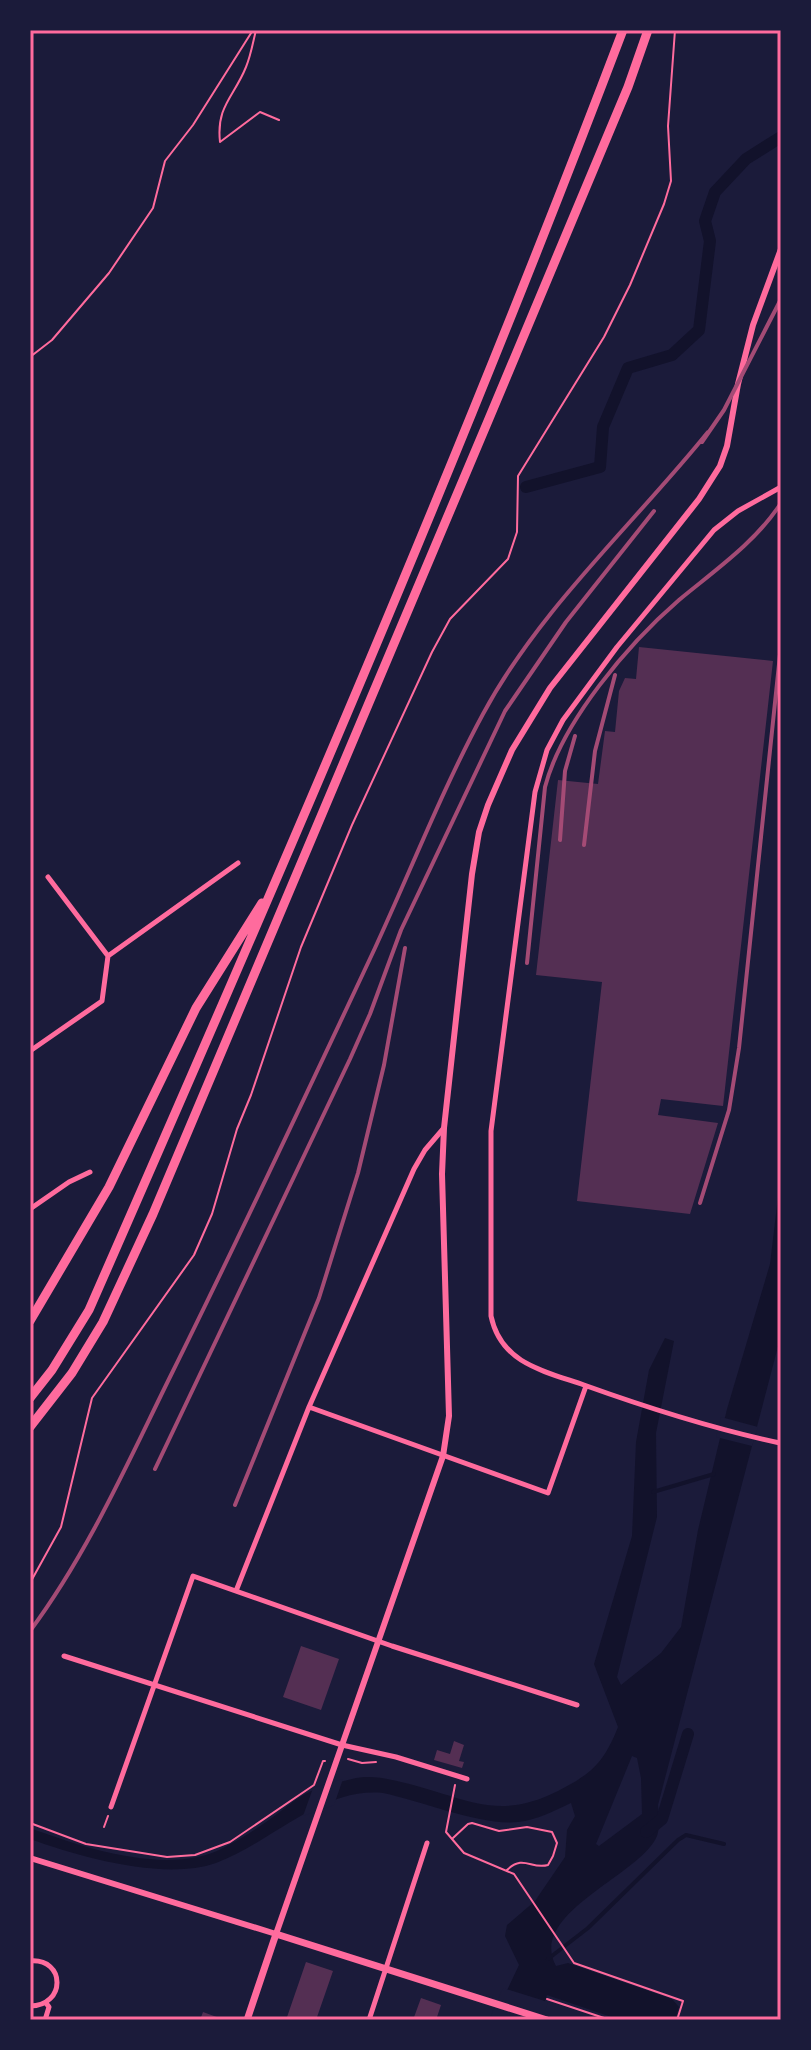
<svg xmlns="http://www.w3.org/2000/svg" width="811" height="2050" font-family="'DM Sans',sans-serif">
  <style>
    .water { fill: #12122b; fill-rule: evenodd }
    .pier { fill: #1b1b3a }
    .lines { fill: none; stroke-linecap: round; stroke-linejoin: round }
    .stream { stroke: #12122b; stroke-width: 4 }
    .canal { stroke: #12122b; stroke-width: 12 }
    .building { fill: #542f53 }
    .path { stroke: #ff6b9d; stroke-width: 2 }
    .minor { stroke: #ff6b9d; stroke-width: 5 }
    .tertiary { stroke: #ff6b9d; stroke-width: 6 }
    .secondary { stroke: #ff6b9d; stroke-width: 7 }
    .motorway { stroke: #ff6b9d; stroke-width: 9 }
    .rail { stroke: #a44b75; stroke-width: 4 }
    .neatline { fill: none; stroke: #ff6b9d; stroke-width: 3 }
  </style>
  <rect width="100%" height="100%" fill="#1b1b3a"/>
  <path class="water" d="M 781,1172 L 781,1335 L 658,1805 C 659,1815 660,1828 657,1836 C 641,1875 527,1913 556,1966 L 568,1963 L 672,1999 L 679,2007 L 675,2020 L 620,2020 L 547,1995 L 538,2020 L 493,2020 L 519,1965 L 505,1936 L 507,1925 L 535,1901 L 565,1857 L 567,1830 L 575,1816 L 571,1803 C 554,1811 537,1820 518,1822 C 480,1826 422,1801 383,1793 C 321,1787 271,1843 216,1863 C 164,1881 80,1857 30,1839 L 30,1828 C 84,1848 171,1877 225,1847 C 239,1840 253,1831 266,1822 C 281,1812 295,1798 311,1791 C 324,1786 339,1782 352,1779 C 368,1775 385,1778 401,1782 C 464,1796 494,1823 558,1791 C 593,1773 604,1762 618,1727 L 594,1664 L 632,1536 L 636,1442 L 649,1370 L 665,1338 L 674,1341 L 656,1433 L 657,1517 L 617,1677 L 621,1685 L 661,1653 L 681,1627 L 698,1530 L 727,1409 L 770,1264 ZM 632,1756 L 637,1758 L 641,1778 L 642,1814 L 599,1846 L 596,1844 Z"/>
  <path class="pier" d="M 721,1417 L 758,1427 L 752,1446 L 716,1437 Z
    M 343,1779 L 334,1805 L 303,1816 L 313,1788 Z
    M 503,1988 L 548,2002 L 542,2020 L 489,2020 Z"/>
  <g class="lines">
    <path class="stream" d="M 653,1492 L 714,1474
      M 548,1959 L 588,1928 L 678,1840 L 686,1835 L 724,1844"/>
    <path class="canal" d="M 526,487 L 600,467 L 603,427 L 628,368 L 672,355 L 699,330 L 710,241 L 705,221 L 715,192 L 746,159 L 781,137
      M 646,1832 L 662,1819 L 688,1734"/>
  </g>
  <path class="building" d="M 639,647 L 773,661 L 723,1106 L 661,1099 L 658,1115 L 718,1123 L 690,1214 L 577,1201 L 602,982 L 536,975 L 558,780 L 598,784 L 605,731 L 615,732 L 619,691 L 625,678 L 636,679 Z
    M 301,1646 L 339,1659 L 321,1710 L 283,1697 Z
    M 454,1741 L 464,1745 L 459,1761 L 464,1762 L 462,1768 L 434,1760 L 437,1750 L 450,1754 Z
    M 306,1962 L 333,1971 L 316,2020 L 286,2020 Z
    M 421,1998 L 441,2005 L 436,2020 L 413,2020 Z
    M 203,2012 L 225,2020 L 200,2020 Z"/>
  <g class="lines">
    <path class="path" d="M 256,30 C 253,42 251,55 246,67 C 234,97 216,106 220,142 L 260,112 L 279,120
      M 30,357 L 52,340 L 109,273 L 153,208 L 165,161 L 193,125 L 253,30
      M 30,1583 L 61,1527 L 92,1398 L 194,1255 L 212,1214 L 237,1129 L 251,1095 L 301,947 L 352,825 L 432,652 L 450,619 L 508,559 L 517,532 L 518,476 L 604,337 L 630,285 L 664,204 L 671,181 L 668,126 L 675,30
      M 348,1759 L 362,1763 L 376,1762
      M 455,1785 L 446,1832 L 464,1853 L 514,1874 L 574,1963 L 683,2001 L 677,2020
      M 30,1823 L 86,1844 L 167,1857 L 195,1855 L 230,1842 L 314,1785 L 323,1761 L 325,1761
      M 104,1827 L 108,1816
      M 453,1838 L 468,1824 L 472,1823 L 499,1831 L 527,1827 L 552,1832 L 557,1843 L 553,1856 L 548,1865 C 531,1870 524,1854 507,1870
      M 547,1999 L 610,2020"/>
    <path class="minor" d="M 48,877 L 108,956
      M 30,1051 L 102,1001 L 108,956 L 238,863
      M 30,1209 L 69,1182 L 90,1172
      M 309,1407 L 548,1493 L 586,1386
      M 780,1443 C 714,1429 648,1408 584,1385 C 564,1378 540,1372 521,1360 C 504,1349 495,1335 491,1316 L 491,1131 L 535,792 L 547,750 L 563,720 L 617,647 L 714,530 L 738,511 L 781,487
      M 236,1591 L 309,1407 L 414,1169 L 425,1150 L 443,1129
      M 64,1656 L 342,1745 L 396,1757 L 467,1779
      M 111,1807 L 193,1576 L 392,1646 L 577,1705
      M 30,1961 C 66,1958 66,2006 30,2006
      M 45,2020 L 49,2007 L 46,2003
      M 369,2020 L 427,1843"/>
    <path class="tertiary" d="M 30,1858 L 276,1934 L 443,1456 L 449,1416 L 442,1174 L 444,1128 L 472,874 L 479,832 L 488,805 L 512,750 L 550,688 L 699,499 L 720,466 L 727,446 L 738,384 L 753,325 L 781,249"/>
    <path class="secondary" d="M 247,2020 L 276,1934 L 547,2020"/>
    <path class="motorway" d="M 30,1321 L 109,1187 L 196,1008 L 262,903
      M 30,1398 L 52,1370 L 89,1310 C 275,886 459,462 623,30
      M 30,1427 L 72,1373 L 103,1322 L 153,1214 L 488,421 L 628,87 L 648,30"/>
    <path class="rail" d="M 702,442 L 724,410 L 781,299
      M 560,840 L 565,771 L 575,736
      M 584,845 L 595,751 L 615,675
      M 527,963 L 545,787 C 562,722 628,644 679,600 C 714,571 756,542 781,503
      M 700,1203 L 729,1110 L 739,1048 L 781,645
      M 155,1469 L 350,1059 L 370,1014 L 401,930 L 505,711 L 566,622 L 654,511
      M 235,1505 L 319,1298 L 358,1173 L 384,1065 L 405,948
      M 30,1631 C 88,1553 128,1462 171,1375 C 241,1234 308,1091 375,948 C 411,870 442,790 483,714 C 540,608 633,525 708,432"/>
  </g>
  <rect width="811" height="2050" fill="none" stroke="#1b1b3a" stroke-width="64"/>
  <rect x="32" y="32" width="747" height="1986" class="neatline"/>
</svg>
